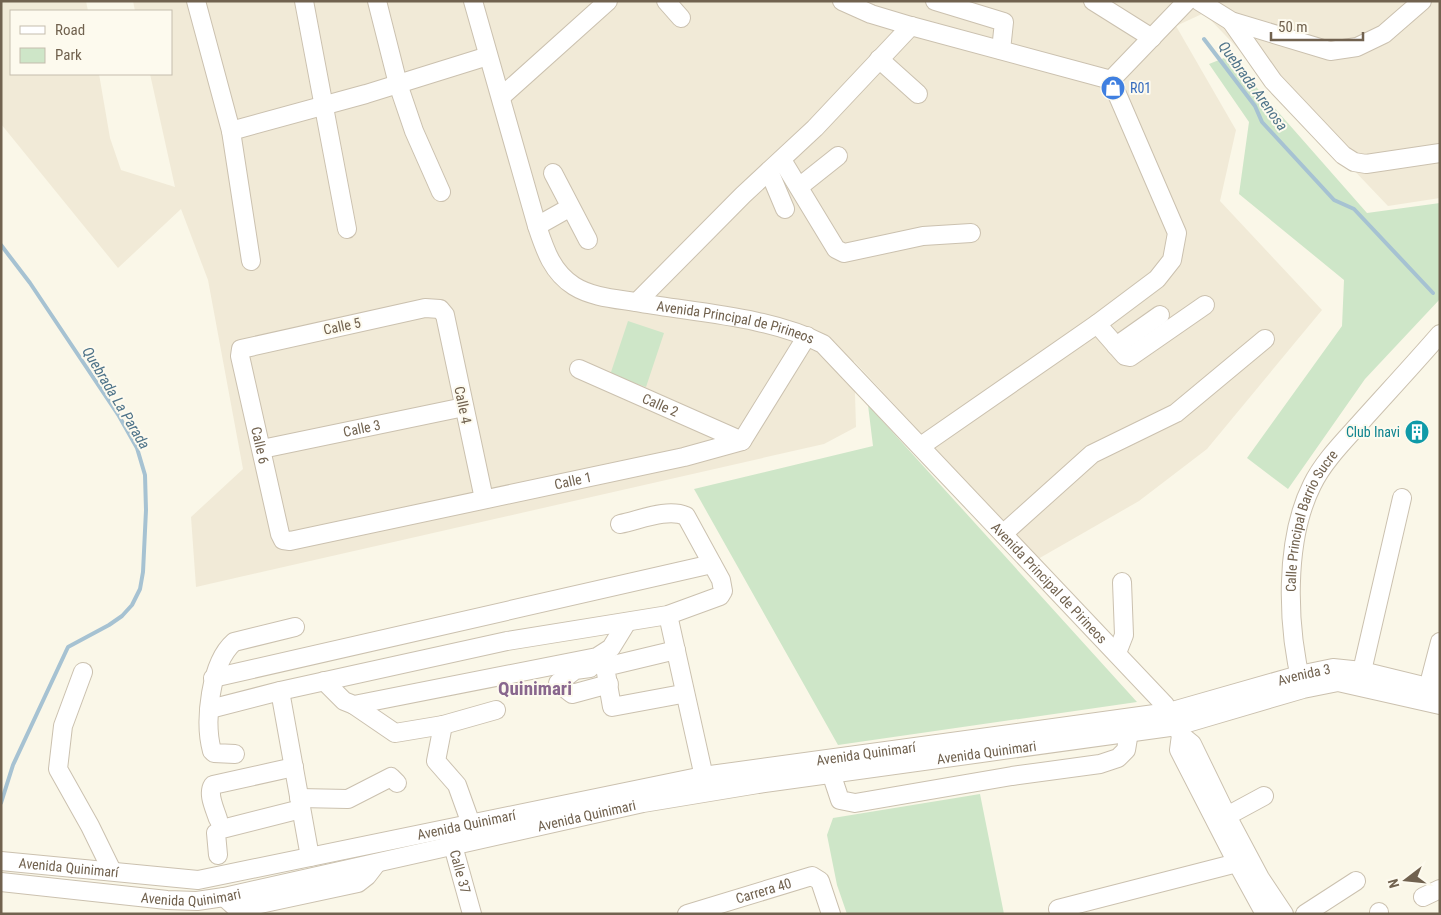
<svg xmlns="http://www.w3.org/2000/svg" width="1441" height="915" font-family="'Roboto Condensed',sans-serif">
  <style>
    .residential { fill: #f1ead7 }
    .green { fill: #cee6c8 }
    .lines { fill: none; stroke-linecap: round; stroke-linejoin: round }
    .stream { stroke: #a6c2d2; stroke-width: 4 }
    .minor-casing { stroke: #cbc1af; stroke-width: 20 }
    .minor { stroke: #fff; stroke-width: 18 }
    .labels { text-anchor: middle; stroke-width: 4; stroke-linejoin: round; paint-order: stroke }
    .shop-label { font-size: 14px; fill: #366cbe; stroke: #fdfaee; text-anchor: start }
    .street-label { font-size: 14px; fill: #71624f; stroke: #fdfaee }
    .culture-label { font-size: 14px; fill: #0d838f; stroke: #fdfaee; text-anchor: end }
    .water-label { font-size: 15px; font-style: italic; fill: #4e7389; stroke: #fdfaee }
    .district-label { font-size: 19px; font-weight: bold; fill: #88668d; stroke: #fdfaee }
  </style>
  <rect width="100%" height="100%" fill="#faf7e8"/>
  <path class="residential" d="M 1,1 L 86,1 L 88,11 L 11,11 L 11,74 L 99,74 L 110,138 L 121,170 L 175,187 L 150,74 L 171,74 L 171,11 L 135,11 L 133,1 L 1440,1 L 1440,198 L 1388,206 L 1204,13 L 1176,26 L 1236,130 L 1220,201 L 1322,310 L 1207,449 L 1139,501 L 1038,559 L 854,361 L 856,427 L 824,444 L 196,587 L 191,517 L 243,469 L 208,280 L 181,209 L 118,268 L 1,124 Z"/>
  <path class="green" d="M 1229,56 L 1367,213 L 1440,203 L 1440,299 L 1365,379 L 1288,489 L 1247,458 L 1342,326 L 1344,280 L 1239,194 L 1249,122 L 1209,64 Z
    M 628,321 L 664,333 L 646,387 L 610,375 Z
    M 868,405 L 1137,702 L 838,745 L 694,489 L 873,446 Z
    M 980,794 L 1004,914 L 847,914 L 837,885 L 827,835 L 833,818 Z"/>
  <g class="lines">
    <path class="stream" d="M 1204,39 L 1255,106 L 1262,122 L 1334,200 L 1354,209 L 1433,293
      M 1,245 L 30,283 L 119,416 L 137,448 L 145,475 L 146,510 L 143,572 L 140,589 L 132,605 L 122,616 L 109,625 L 68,647 L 13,765 L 1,803"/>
    <defs>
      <g id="minor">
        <path d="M 196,1 L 231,131 L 251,261"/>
        <path d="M 304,1 L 347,229"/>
        <path d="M 377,1 L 398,84 L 414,131 L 441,192"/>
        <path id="s1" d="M 473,1 L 537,226 C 545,250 552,272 574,286 C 593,298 620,299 641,303 C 699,313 770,317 823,344 L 1165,705 L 1181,735 L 1192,744 L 1227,816 L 1260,878 L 1284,914"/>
        <path d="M 666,1 L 681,18"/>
        <path d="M 842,1 L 871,14 L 911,26 L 1111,80 L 1177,233 L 1172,260 L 1157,279 L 1097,324 L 921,446"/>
        <path d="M 935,1 L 1004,22 L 1001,50"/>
        <path d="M 1093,1 L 1152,38"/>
        <path d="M 1199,1 L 1231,21 L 1330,51 L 1357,47 L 1384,34 L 1422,1"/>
        <path d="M 1231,21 L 1273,81 L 1343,155 L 1354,162 L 1366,164 L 1440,153"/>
        <path d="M 879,59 L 918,94"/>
        <path d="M 1111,80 L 1187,1"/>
        <path d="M 501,97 L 608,1"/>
        <path d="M 231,131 L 366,94 L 488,56"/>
        <path d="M 782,160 L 836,249 L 844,253 L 923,236 L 971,233"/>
        <path d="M 769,171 L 785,209"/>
        <path d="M 553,173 L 588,240"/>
        <path d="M 799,187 L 838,156"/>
        <path d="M 537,226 L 569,208"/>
        <path d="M 637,302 L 743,195 L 815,128 L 911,26"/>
        <path d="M 1097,324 L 1125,356 L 1130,357 L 1205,305"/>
        <path d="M 1116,346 L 1160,315"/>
        <path id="s2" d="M 579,369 L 742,441"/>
        <path id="s3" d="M 262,449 L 464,407"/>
        <path id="s4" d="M 484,499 L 445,315 L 440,309 L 425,308 L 241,349 L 240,356 L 280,534 L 283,540 L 290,541 L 684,457 L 742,441 L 807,336"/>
        <path d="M 1004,533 L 1092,454 L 1176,413 L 1265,339"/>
        <path d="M 668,615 L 706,786"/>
        <path d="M 676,650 L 605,667 L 612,707 L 682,694"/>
        <path d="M 1117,653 L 1124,635 L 1122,582"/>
        <path d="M 590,668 L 575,670 L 558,683 L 572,694 L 609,684"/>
        <path d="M 1362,671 L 1402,498"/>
        <path d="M 83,672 L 63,726 L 58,769 L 90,826 L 112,871"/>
        <path d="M 213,678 L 712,564"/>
        <path d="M 324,681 L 344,701 L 354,705 L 597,657 L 611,648 L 627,622"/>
        <path id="s5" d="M 1302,686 C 1287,626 1284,541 1312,485 C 1323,462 1344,441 1361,422 C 1387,393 1414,364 1440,334"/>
        <path d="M 1428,688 L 1440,642"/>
        <path d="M 280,691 L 310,857"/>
        <path d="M 354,705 L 395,733 L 443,725"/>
        <path d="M 210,709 L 280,691 L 507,641 L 668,615 L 720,596 L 723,591 L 721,580 L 686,516 C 667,508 640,520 620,524"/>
        <path d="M 1181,735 L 1179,750 L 1237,863 L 1265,914"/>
        <path d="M 235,754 L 214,753 L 212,751 C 204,722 210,663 234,642 L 295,627"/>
        <path d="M 831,773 L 840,800 L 855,803 L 1012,776 L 1100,764 L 1118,758 L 1126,750 L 1129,732"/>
        <path d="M 299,798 L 348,799 L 391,777 L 397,783"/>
        <path d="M 1227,816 L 1264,796"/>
        <path d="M 218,819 C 215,809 207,794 213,785 L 294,767"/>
        <path d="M 471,824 L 457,785 L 436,761 L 443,725 L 496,710"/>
        <path id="s6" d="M 450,835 L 472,914"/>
        <path d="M 218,855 L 216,833 L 222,829 L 301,809"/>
        <path id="s7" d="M 1,861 L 198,880 L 703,776 L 1169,712 L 1299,675 L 1333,668 L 1362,671 L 1440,690"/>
        <path id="s8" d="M 1,882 L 167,900 L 197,901 L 224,897 L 643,803 L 758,784 L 1177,726 L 1303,689 L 1338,682 L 1440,705"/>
        <path d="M 224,897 L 234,906 L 241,908 L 358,883 L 367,876 L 377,863"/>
        <path d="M 1423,897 L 1440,889"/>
        <path d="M 1058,909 L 1237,863"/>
        <path d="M 1379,912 L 1379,914"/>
        <path id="s9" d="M 687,914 L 812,876 L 820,881 L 831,914"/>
        <path d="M 1305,914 L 1356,881"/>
      </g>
    </defs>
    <use href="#minor" class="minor-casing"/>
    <use href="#minor" class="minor"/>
  </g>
  <defs>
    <symbol id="shop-disc" viewBox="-11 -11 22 22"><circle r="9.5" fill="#3f7fe0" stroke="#fdfaee"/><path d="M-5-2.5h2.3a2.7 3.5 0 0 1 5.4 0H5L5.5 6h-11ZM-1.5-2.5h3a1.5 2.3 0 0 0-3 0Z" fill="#fff"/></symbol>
    <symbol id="building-disc" viewBox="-11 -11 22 22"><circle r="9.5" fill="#0f9aa8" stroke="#fdfaee"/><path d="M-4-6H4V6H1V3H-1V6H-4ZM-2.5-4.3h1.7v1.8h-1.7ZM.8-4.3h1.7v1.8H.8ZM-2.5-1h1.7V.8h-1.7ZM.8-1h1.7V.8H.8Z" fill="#fff"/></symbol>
  </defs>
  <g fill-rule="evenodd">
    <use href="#shop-disc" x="1099" y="74" width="28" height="28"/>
    <use href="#building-disc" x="1403" y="418" width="28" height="28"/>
  </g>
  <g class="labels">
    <g class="shop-label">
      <text x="1130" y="93">R01</text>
    </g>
    <g class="street-label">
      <text dy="5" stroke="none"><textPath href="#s1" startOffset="472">Avenida Principal de Pirineos</textPath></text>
      <text transform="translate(342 326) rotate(-12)" y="5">Calle 5</text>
      <text transform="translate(463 405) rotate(78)" y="5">Calle 4</text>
      <text dy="5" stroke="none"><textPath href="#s2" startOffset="89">Calle 2</textPath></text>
      <text dy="5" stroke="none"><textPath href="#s3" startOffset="102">Calle 3</textPath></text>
      <text dy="5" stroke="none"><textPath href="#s4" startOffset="498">Calle 6</textPath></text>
      <text dy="5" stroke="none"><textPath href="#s4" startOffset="892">Calle 1</textPath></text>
      <text dy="5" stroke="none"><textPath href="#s5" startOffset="170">Calle Principal Barrio Sucre</textPath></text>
      <text dy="5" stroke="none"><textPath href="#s1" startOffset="892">Avenida Principal de Pirineos</textPath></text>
      <text dy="5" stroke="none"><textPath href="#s7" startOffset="1324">Avenida 3</textPath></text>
      <text dy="5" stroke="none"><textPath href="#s8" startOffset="1001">Avenida Quinimari</textPath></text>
      <text dy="5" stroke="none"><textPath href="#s7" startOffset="878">Avenida Quinimarí</textPath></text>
      <text dy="5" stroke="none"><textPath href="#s8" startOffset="596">Avenida Quinimari</textPath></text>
      <text dy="5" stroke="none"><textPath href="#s7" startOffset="472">Avenida Quinimarí</textPath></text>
      <text dy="5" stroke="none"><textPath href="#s7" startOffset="68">Avenida Quinimarí</textPath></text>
      <text dy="5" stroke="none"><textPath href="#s6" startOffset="38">Calle 37</textPath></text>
      <text dy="5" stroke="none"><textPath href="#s9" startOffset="80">Carrera 40</textPath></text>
      <text dy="5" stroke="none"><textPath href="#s8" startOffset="191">Avenida Quinimari</textPath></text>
    </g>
    <g class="culture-label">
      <text x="1400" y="437">Club Inavi</text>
    </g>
    <g class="water-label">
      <text transform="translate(1253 86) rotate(54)" y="5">Quebrada Arenosa</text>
      <text transform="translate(116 398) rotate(59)" y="5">Quebrada La Parada</text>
    </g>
    <g class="district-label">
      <text x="535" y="695">Quinimari</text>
    </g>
  </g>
  <rect width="1441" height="915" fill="none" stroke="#71624f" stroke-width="5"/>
  <rect x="10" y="10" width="162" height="65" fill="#fdfaee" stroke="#c5bdae"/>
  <rect x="20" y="26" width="25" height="8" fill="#ffffff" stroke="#c5bdae"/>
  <text x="55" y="35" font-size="15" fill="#71624f">Road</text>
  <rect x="20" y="48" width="25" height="15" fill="#cee6c8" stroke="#c5bdae"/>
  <text x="55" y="60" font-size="15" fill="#71624f">Park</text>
  <g transform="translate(1406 880) rotate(254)" stroke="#fdfaee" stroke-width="4" paint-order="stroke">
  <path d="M0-4L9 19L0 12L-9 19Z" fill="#71624f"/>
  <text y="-8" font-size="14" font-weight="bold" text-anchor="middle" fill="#71624f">N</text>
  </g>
  <path d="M1271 32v8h92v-8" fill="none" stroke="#71624f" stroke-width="2.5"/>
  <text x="1278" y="32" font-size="15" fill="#71624f" stroke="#fdfaee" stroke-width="4" paint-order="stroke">50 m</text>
</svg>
